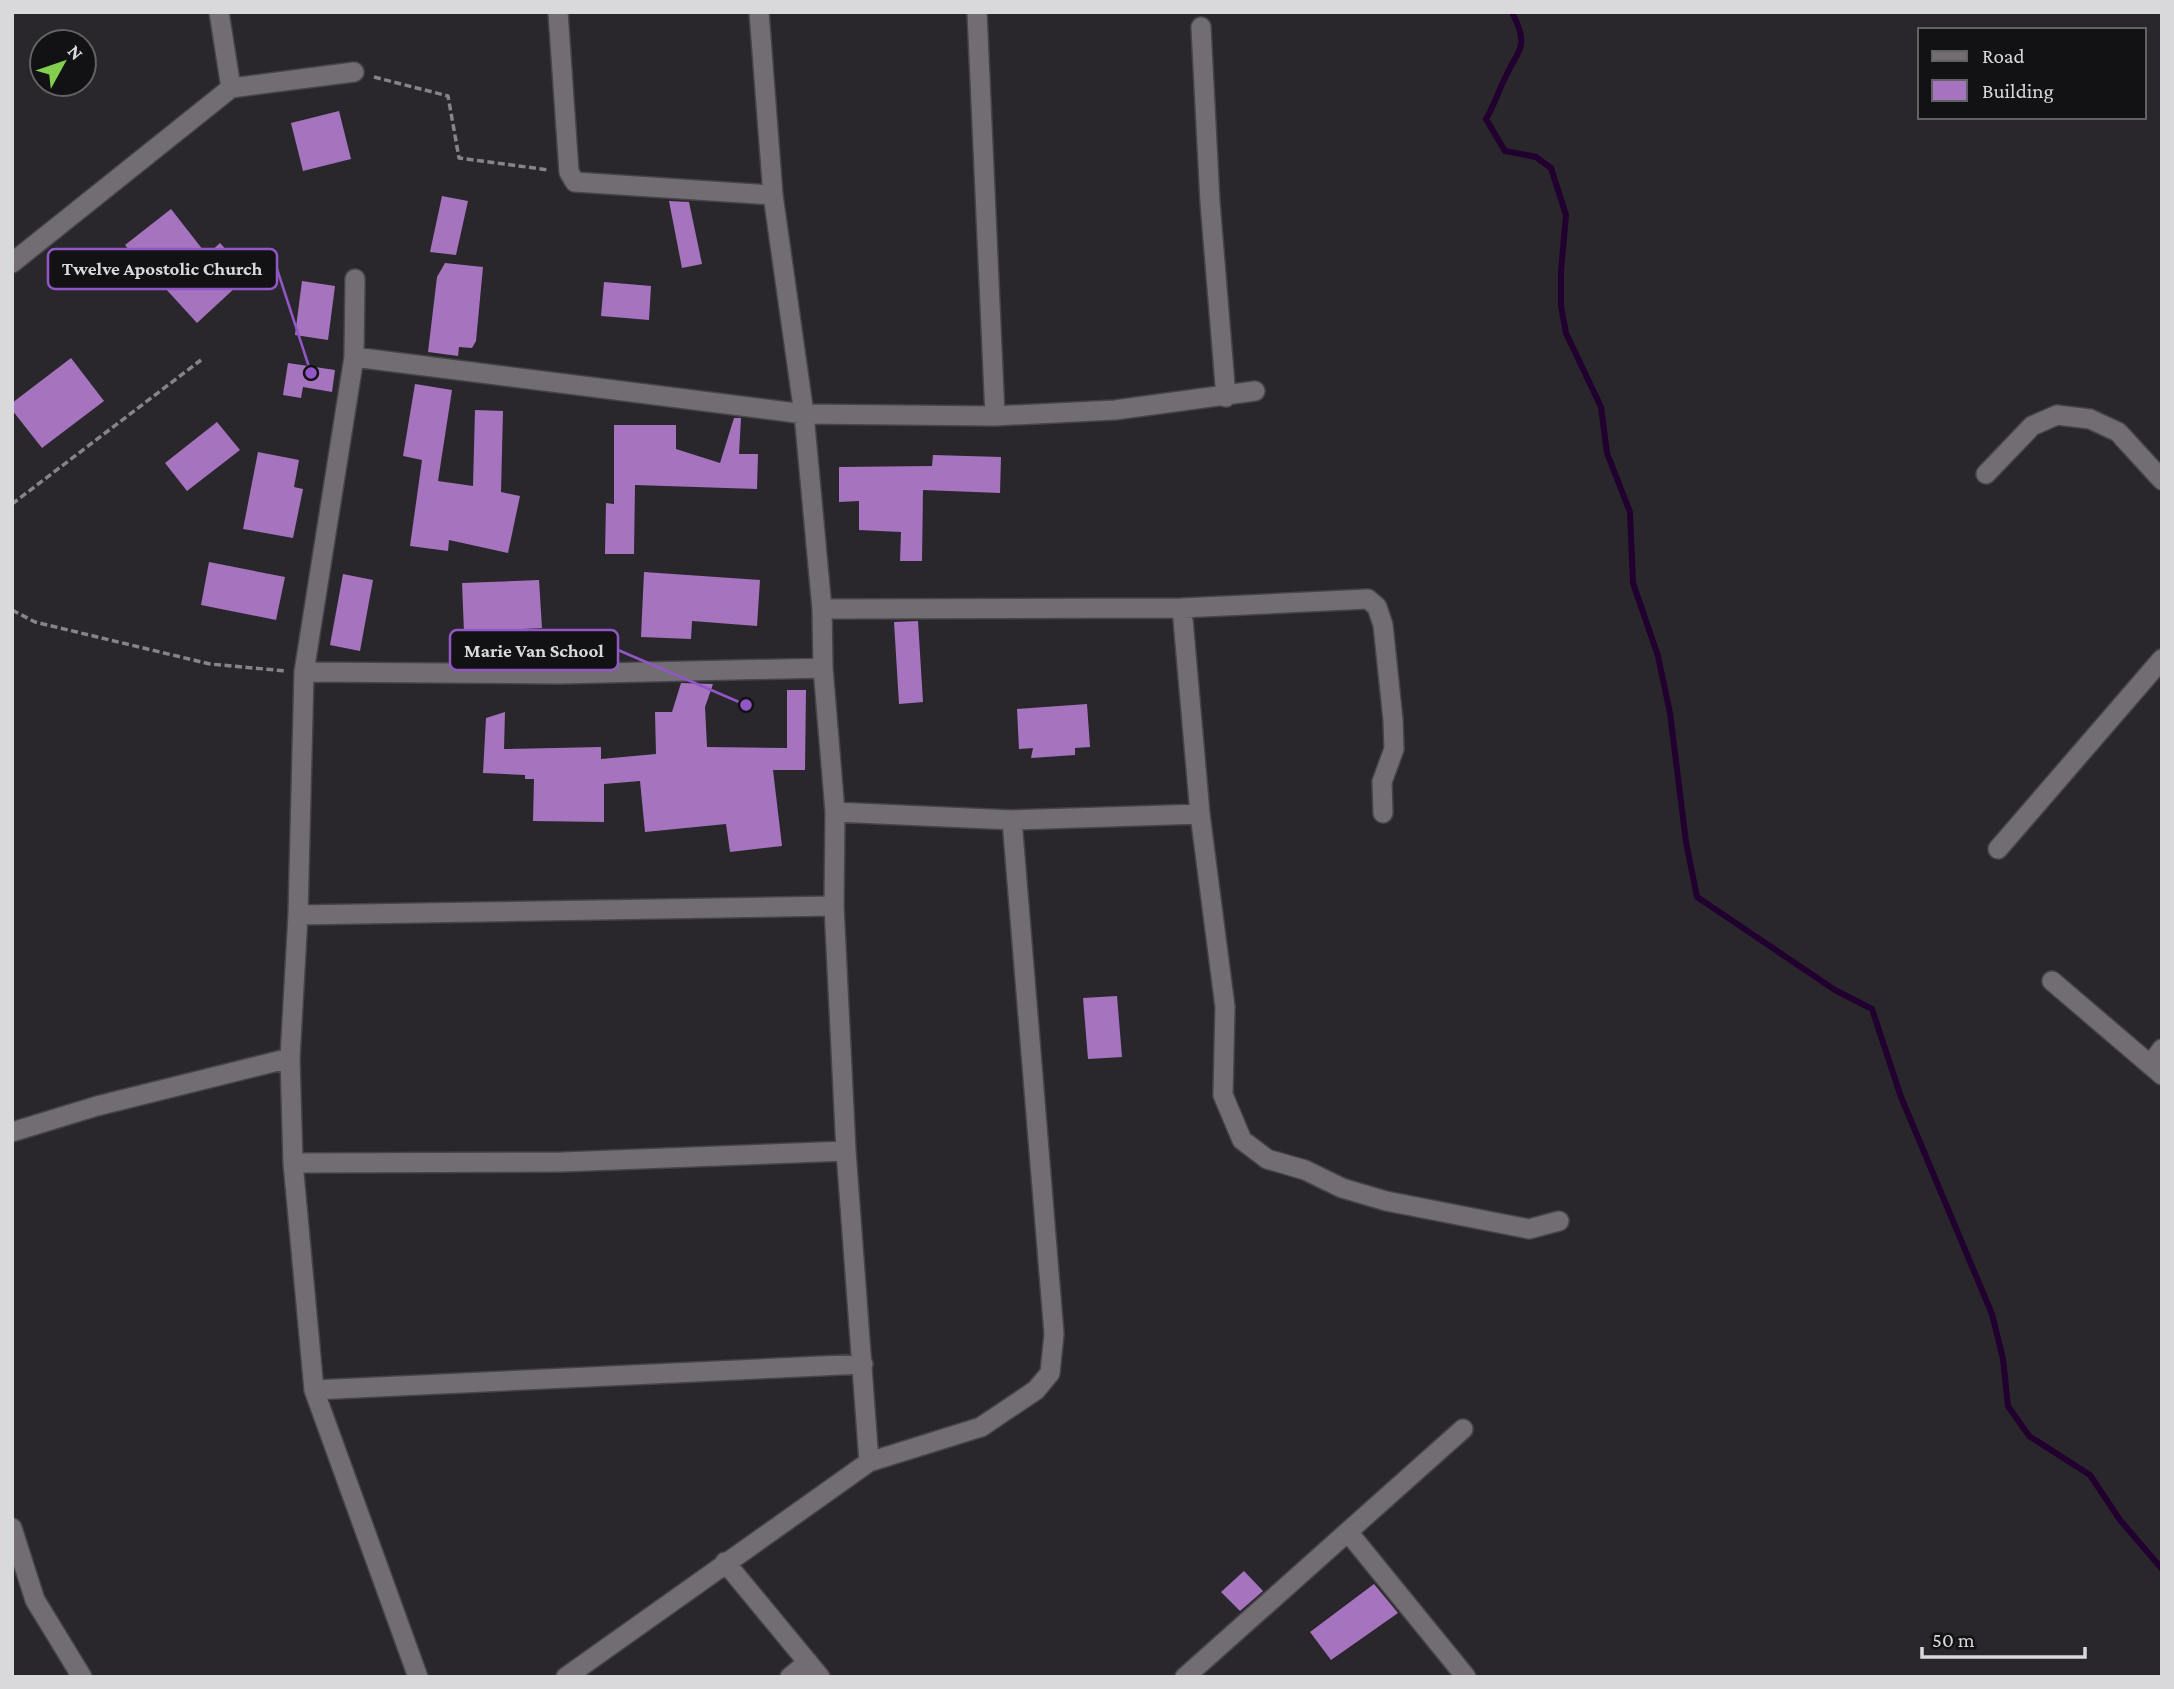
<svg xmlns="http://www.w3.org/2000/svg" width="2174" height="1689" font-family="'Crimson Pro',serif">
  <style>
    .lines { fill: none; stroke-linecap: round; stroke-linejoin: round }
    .stream { stroke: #21002f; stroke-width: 6 }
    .building { fill: #a673bf }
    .street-casing { stroke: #464447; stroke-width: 22 }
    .path { stroke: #868488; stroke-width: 3.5; stroke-dasharray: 7 3.5; stroke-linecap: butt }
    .street { stroke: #716d72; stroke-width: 19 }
    .leader { fill: none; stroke: #9257c6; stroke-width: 2.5 }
    .callout-dot { fill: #9257c6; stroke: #121113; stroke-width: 2.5 }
    .callout { fill: #121113; stroke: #9257c6; stroke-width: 2.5 }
    .callout-label { font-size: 19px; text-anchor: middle; font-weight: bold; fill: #d9d8da }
  </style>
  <rect width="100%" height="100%" fill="#2a272c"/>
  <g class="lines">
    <path class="stream" d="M 1512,12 C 1530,48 1519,47 1505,78 C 1498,92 1494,106 1486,119 L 1505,151 L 1536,157 L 1551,168 L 1566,215 L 1561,271 L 1561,306 L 1566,333 L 1601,407 L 1607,453 L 1630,512 L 1633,583 L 1658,656 L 1670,713 L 1686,842 L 1697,897 L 1835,990 L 1872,1009 L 1901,1097 L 1992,1314 L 2003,1359 L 2008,1406 L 2029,1436 L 2090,1475 L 2120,1520 L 2162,1569"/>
  </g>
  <path class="building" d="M 339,111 L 351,159 L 303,171 L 291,123 Z
    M 442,196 L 468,201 L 456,255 L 430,252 Z
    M 669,201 L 689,202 L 702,264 L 682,268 Z
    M 171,209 L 207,255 L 220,243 L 249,275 L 197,323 L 154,276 L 151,278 L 125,245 Z
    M 445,263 L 483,267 L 476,341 L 472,348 L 459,347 L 458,356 L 428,352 L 437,277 Z
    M 302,281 L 335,286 L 328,340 L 295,335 Z
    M 604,282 L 651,286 L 649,320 L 601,316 Z
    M 71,358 L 104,401 L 42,448 L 12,410 L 12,403 Z
    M 288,363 L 335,370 L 332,392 L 303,387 L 301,398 L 283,395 Z
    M 415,384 L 452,390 L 438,481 L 473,486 L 475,410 L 503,411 L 501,492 L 520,496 L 508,553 L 449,540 L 448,551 L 410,546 L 422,460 L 403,456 Z
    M 734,418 L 741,418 L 739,454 L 758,454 L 757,489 L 635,485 L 634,554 L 605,554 L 606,503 L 614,504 L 614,425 L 676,425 L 676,449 L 720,463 Z
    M 217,422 L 240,450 L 187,491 L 165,463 Z
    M 258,452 L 299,460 L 294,487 L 303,489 L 293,538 L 243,529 Z
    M 933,455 L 1001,457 L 1000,493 L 923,490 L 922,561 L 900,561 L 901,532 L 859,530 L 859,501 L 839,502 L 839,467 L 932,466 Z
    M 209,562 L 285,577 L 276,620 L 201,605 Z
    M 644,572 L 760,580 L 757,626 L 692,621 L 691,639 L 641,637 Z
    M 343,574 L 373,580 L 360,651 L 330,645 Z
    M 539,580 L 542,628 L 464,632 L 462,583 Z
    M 918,621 L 923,702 L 899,704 L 894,622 Z
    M 681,683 L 713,684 L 705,707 L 707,747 L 787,748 L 787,690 L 806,690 L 805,770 L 773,770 L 782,846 L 730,852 L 726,824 L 645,832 L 640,781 L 604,784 L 604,822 L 533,821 L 534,779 L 525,779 L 525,775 L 483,773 L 486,718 L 505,712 L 504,749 L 601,747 L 601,759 L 656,754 L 655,712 L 672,712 Z
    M 1087,704 L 1090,747 L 1075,748 L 1075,755 L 1031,758 L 1033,748 L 1019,749 L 1017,709 Z
    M 1117,996 L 1122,1057 L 1088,1059 L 1083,998 Z
    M 1244,1571 L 1263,1591 L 1240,1611 L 1221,1592 Z
    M 1374,1584 L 1398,1613 L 1331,1660 L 1310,1632 Z"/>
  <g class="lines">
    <defs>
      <path id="street" d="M 219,12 L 231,88
        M 558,12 L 569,172 L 575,182 L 773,195
        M 759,12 L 773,195 L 804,414 L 822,609 L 823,668 L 835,812 L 834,906 L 846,1151 L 869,1462
        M 977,12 L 995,416
        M 1201,27 L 1210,202 L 1226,397
        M 12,263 L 231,88 L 354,72
        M 355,279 L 354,357 L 304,672 L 298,915 L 290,1058 L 293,1163 L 314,1390 L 418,1677
        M 354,357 L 804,414 L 995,416 L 1115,410 L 1255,391
        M 1986,474 L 2032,426 L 2057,415 L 2090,419 L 2118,432 L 2162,480
        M 1182,608 L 1200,814 L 1225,1007 L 1223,1095 L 1242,1140 L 1267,1159 L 1305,1170 L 1342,1188 L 1386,1201 L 1529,1229 L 1559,1221
        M 822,609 L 1182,608 L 1368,599 L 1377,607 L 1383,625 L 1393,720 L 1394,749 L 1382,782 L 1383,813
        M 304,672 L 559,674 L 823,668
        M 835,812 L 1012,820 L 1200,814
        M 1998,849 L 2162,659
        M 298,915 L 834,906
        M 2052,981 L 2162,1075
        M 2150,1065 L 2162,1049
        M 12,1132 L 97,1106 L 290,1058
        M 293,1163 L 562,1162 L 846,1151
        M 314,1390 L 863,1364
        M 12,1528 L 35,1600 L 82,1677
        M 1348,1532 L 1466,1677
        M 725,1562 L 820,1677
        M 566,1677 L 869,1462 L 981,1427 L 1036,1390 L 1050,1373 L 1054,1334 L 1012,820
        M 790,1677 L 808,1662
        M 1185,1677 L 1463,1429"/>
    </defs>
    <use href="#street" class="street-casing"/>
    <path class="path" d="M 374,77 L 448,96 L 459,158 L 549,170
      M 12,504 L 201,360
      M 12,610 L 35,622 L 210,664 L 286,671"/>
    <use href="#street" class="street"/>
  </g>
  <path class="leader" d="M311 373L277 269M746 705L618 650"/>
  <g class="callout-dot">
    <circle cx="311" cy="373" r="7"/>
    <circle cx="746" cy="705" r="7"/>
  </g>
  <g class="callout">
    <rect x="48" y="249" width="229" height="40" rx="7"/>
    <rect x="450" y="630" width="168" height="40" rx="7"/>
  </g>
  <g class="callout-label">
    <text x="162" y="275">Twelve Apostolic Church</text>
    <text x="534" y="657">Marie Van School</text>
  </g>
  <rect width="2174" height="1689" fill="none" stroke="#d9d8da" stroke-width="28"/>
  <rect x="1918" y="28" width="228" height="91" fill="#121113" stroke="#626163" stroke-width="2"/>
  <rect x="1932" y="51" width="35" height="10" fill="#716d72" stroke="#626163" stroke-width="2"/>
  <text x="1982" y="63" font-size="21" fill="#d9d8da">Road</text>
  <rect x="1932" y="80" width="35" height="21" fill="#a673bf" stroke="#626163" stroke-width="2"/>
  <text x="1982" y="98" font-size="21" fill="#d9d8da">Building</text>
  <g transform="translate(63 63) rotate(50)"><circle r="33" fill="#121113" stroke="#626163" stroke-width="2"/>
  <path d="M0-5L12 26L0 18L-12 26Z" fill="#84cf4d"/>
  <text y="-10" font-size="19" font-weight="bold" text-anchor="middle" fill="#d9d8da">N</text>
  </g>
  <path d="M1922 1647v10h163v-10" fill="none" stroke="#d9d8da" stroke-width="3.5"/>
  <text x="1932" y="1647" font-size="21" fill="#d9d8da" stroke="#121113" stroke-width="5" paint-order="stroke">50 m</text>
</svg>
